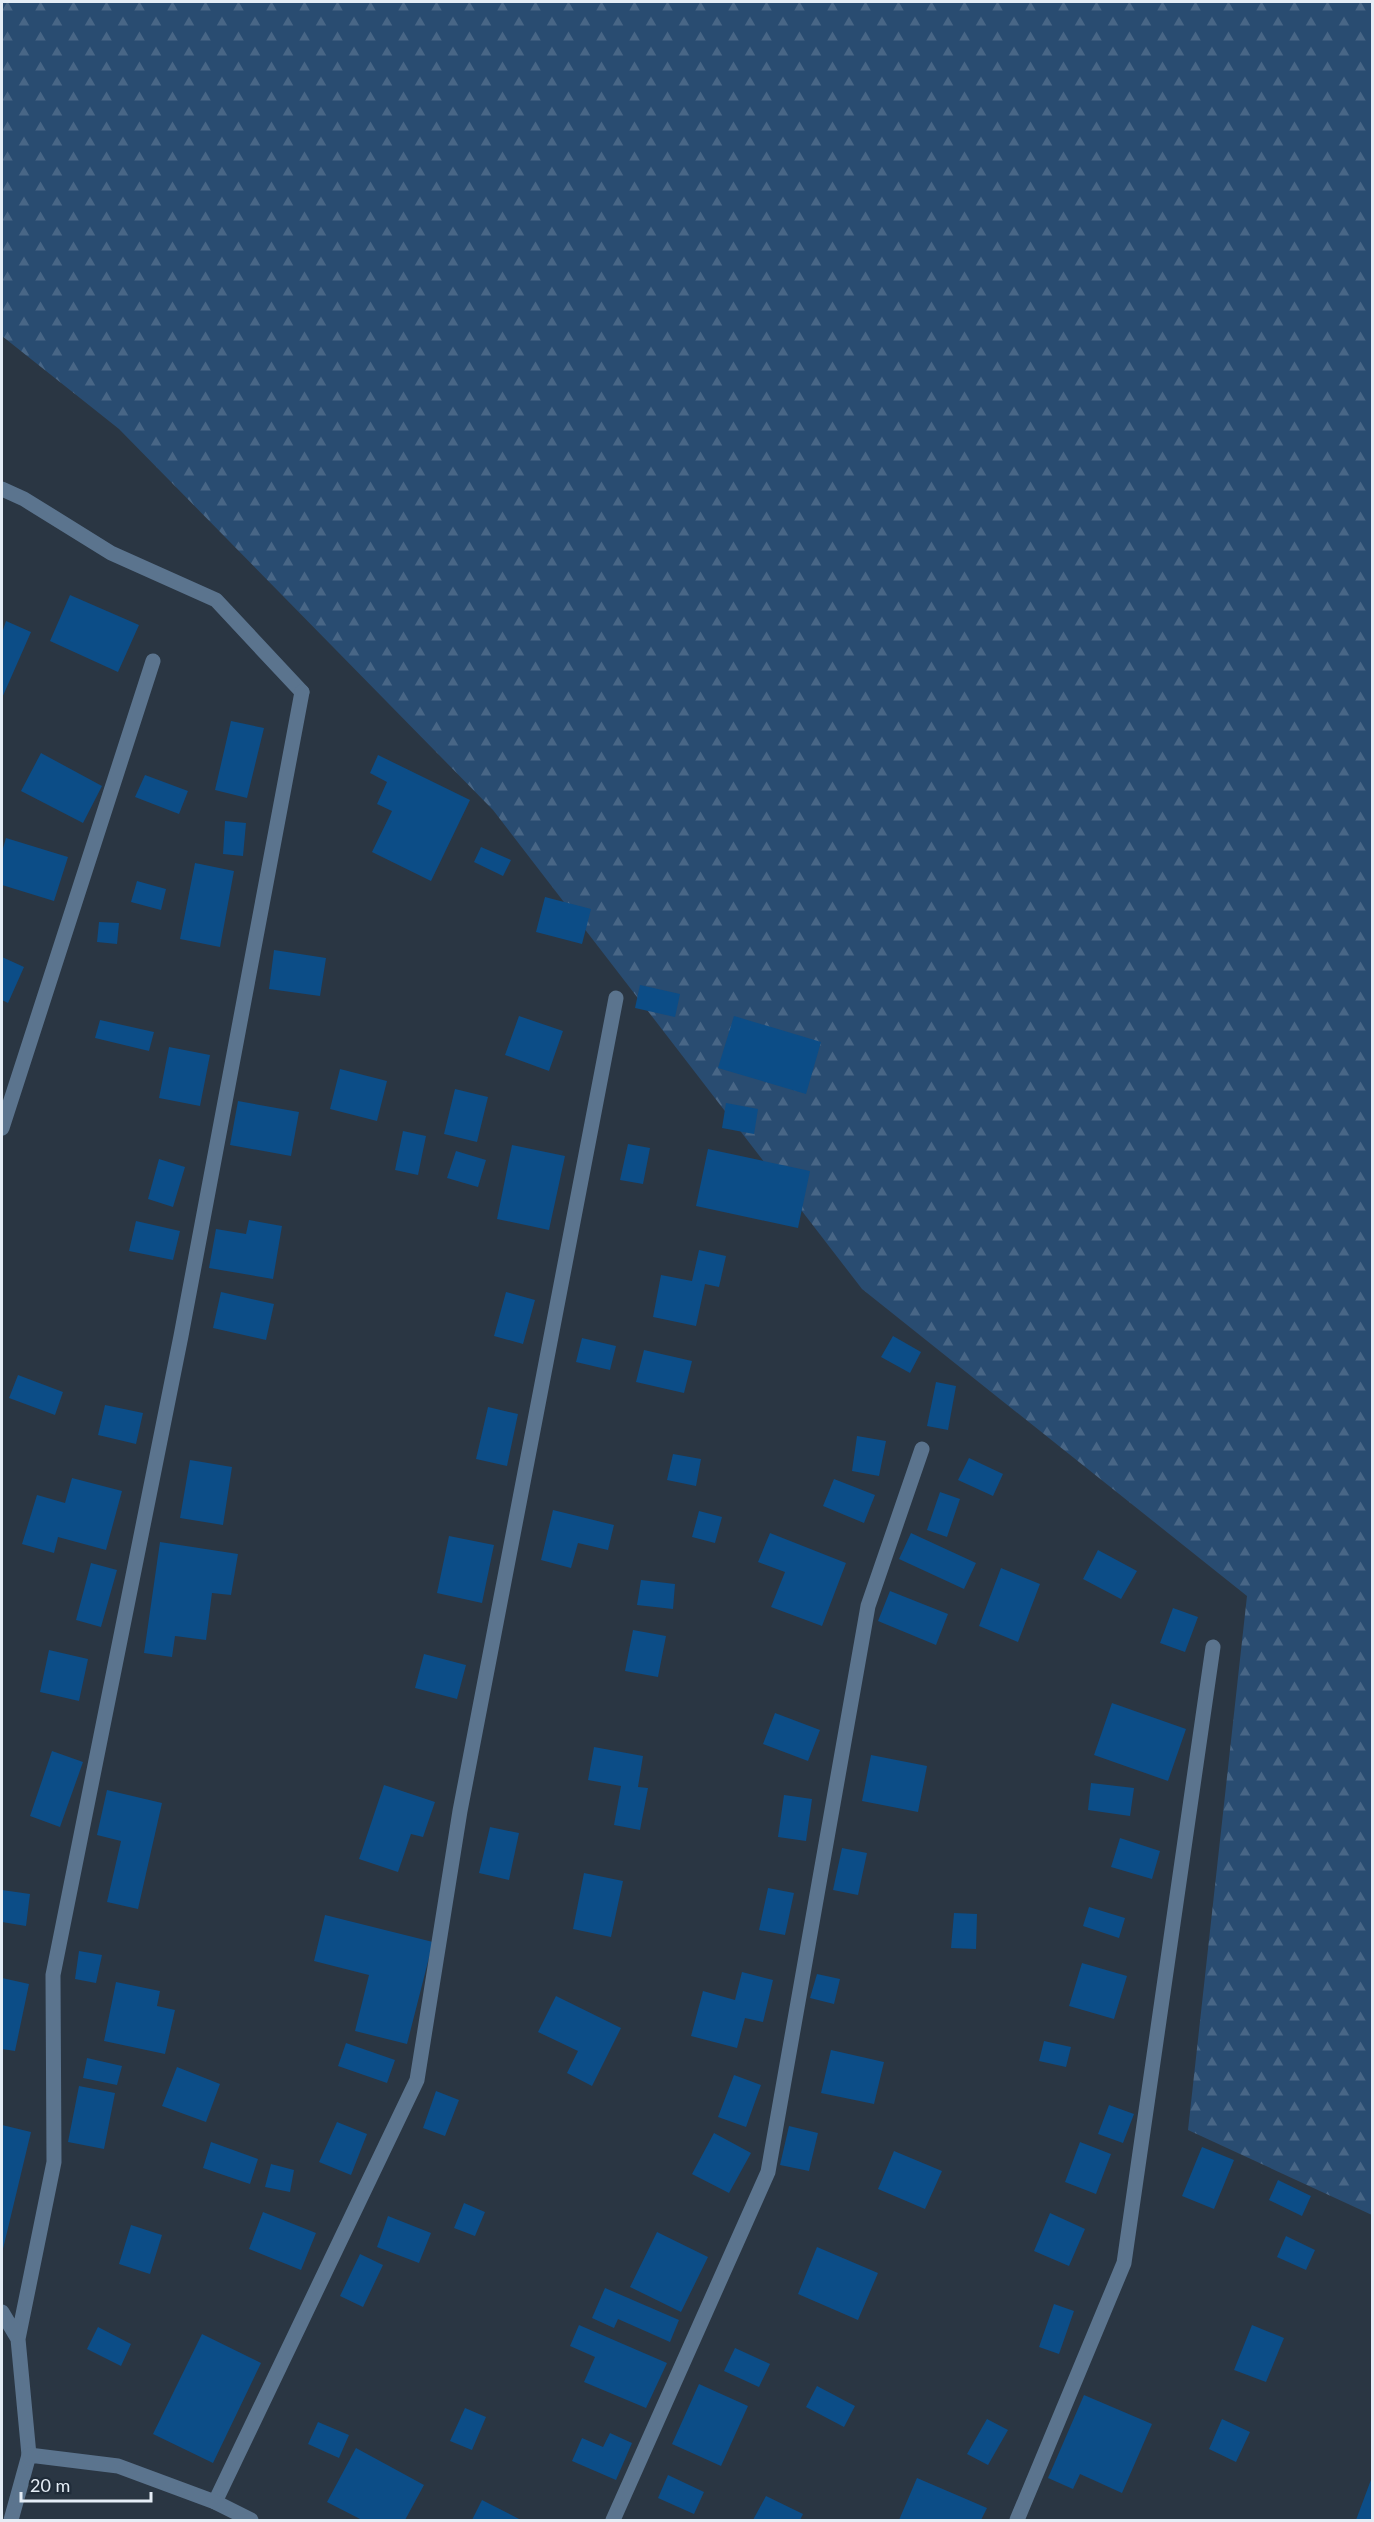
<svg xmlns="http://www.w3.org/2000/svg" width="1374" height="2522" font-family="Lato,sans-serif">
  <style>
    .forest { fill: url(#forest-firs) }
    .building { fill: #0c4d87 }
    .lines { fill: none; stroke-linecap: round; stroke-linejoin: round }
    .service { stroke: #5b748e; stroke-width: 15 }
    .minor { stroke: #5b748e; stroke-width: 15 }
    .tertiary { stroke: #5b748e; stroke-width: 15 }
  </style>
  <defs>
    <pattern id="forest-firs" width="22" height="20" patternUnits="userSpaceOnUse" patternTransform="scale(1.5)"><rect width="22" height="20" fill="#294c71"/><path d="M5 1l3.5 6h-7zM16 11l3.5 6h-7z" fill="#486686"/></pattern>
  </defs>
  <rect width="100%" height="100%" fill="#2a3643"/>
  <path class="forest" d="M 2,2 L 1372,2 L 1372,2215 L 1188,2130 L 1247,1596 L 862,1289 L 493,810 L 119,429 L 2,336 Z"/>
  <path class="building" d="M 70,595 L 139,625 L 118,672 L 50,641 Z
    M 6,621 L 31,632 L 2,698 L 2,633 Z
    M 231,721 L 264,728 L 247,798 L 215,790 Z
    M 41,753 L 102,786 L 83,823 L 21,791 Z
    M 378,755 L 470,800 L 431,881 L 372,852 L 392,811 L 377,804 L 387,782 L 370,773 Z
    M 145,775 L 188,791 L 179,814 L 135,797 Z
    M 225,821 L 246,823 L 243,856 L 223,854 Z
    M 6,838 L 68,857 L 54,901 L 2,885 L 2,852 Z
    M 481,847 L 511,860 L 503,876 L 474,862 Z
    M 195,863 L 234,871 L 220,947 L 180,939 Z
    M 137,881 L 166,889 L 161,910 L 131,902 Z
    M 545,897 L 591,909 L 582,944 L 536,932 Z
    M 99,922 L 119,923 L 117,944 L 97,942 Z
    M 274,950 L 326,958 L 320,996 L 269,989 Z
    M 2,957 L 24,967 L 8,1003 L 2,1000 Z
    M 640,985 L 680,994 L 675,1017 L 635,1008 Z
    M 519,1016 L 563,1031 L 549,1071 L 505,1055 Z
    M 734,1016 L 821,1042 L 806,1094 L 718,1068 Z
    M 100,1020 L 154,1032 L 149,1051 L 95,1038 Z
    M 169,1047 L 210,1055 L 200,1106 L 159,1098 Z
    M 340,1069 L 387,1081 L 377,1121 L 330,1109 Z
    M 455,1089 L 488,1097 L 477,1142 L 444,1134 Z
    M 238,1101 L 299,1112 L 291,1156 L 230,1145 Z
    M 726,1103 L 758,1109 L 754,1134 L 722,1128 Z
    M 403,1131 L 426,1136 L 418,1175 L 395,1170 Z
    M 628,1144 L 650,1148 L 643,1184 L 620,1180 Z
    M 512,1145 L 565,1156 L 549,1230 L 497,1219 Z
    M 708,1149 L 810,1171 L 798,1228 L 696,1206 Z
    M 456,1151 L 486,1160 L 478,1187 L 447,1178 Z
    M 159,1159 L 185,1167 L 173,1207 L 148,1199 Z
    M 249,1220 L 282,1226 L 273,1279 L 209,1268 L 216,1229 L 246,1234 Z
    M 136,1221 L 180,1231 L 173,1260 L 129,1251 Z
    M 699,1250 L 726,1256 L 719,1287 L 705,1284 L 696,1326 L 653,1317 L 661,1275 L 692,1281 Z
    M 221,1292 L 274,1304 L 266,1340 L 213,1328 Z
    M 506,1292 L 535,1300 L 523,1344 L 494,1336 Z
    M 893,1336 L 921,1352 L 910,1373 L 881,1357 Z
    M 582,1338 L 616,1346 L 610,1370 L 576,1362 Z
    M 644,1350 L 692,1361 L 684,1393 L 636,1382 Z
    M 18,1375 L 63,1392 L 55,1415 L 9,1398 Z
    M 936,1382 L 956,1386 L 948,1430 L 927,1426 Z
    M 105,1405 L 143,1413 L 136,1444 L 98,1435 Z
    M 488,1407 L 518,1414 L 507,1466 L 476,1459 Z
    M 857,1436 L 886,1441 L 879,1476 L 852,1471 Z
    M 673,1454 L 701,1459 L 696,1486 L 667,1480 Z
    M 969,1458 L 1003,1474 L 993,1496 L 958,1480 Z
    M 190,1460 L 232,1467 L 223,1525 L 180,1518 Z
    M 72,1478 L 122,1491 L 106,1550 L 58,1537 L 54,1553 L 22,1544 L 37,1495 L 65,1503 Z
    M 834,1479 L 875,1495 L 864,1523 L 823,1506 Z
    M 940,1492 L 960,1499 L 947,1537 L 927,1530 Z
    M 553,1510 L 614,1525 L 608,1550 L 578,1543 L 571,1568 L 541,1560 Z
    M 699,1511 L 722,1517 L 715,1543 L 692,1537 Z
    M 770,1533 L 846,1563 L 822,1626 L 771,1607 L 785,1572 L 758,1562 Z
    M 911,1533 L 976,1563 L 964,1589 L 899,1559 Z
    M 449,1536 L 494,1545 L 482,1603 L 437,1593 Z
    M 160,1542 L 238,1554 L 231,1595 L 212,1593 L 206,1640 L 175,1636 L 172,1657 L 144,1653 Z
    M 1098,1550 L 1137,1571 L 1121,1599 L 1083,1579 Z
    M 91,1563 L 117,1570 L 101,1627 L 76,1620 Z
    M 1001,1568 L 1040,1584 L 1018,1642 L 979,1626 Z
    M 641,1580 L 675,1584 L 673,1609 L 637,1605 Z
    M 890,1591 L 948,1614 L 936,1645 L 878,1621 Z
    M 1173,1608 L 1198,1617 L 1185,1652 L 1160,1643 Z
    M 633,1630 L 666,1636 L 658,1677 L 625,1671 Z
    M 49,1650 L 88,1659 L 79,1701 L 40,1692 Z
    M 424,1654 L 466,1665 L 457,1699 L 415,1688 Z
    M 1112,1703 L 1186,1729 L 1168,1781 L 1094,1755 Z
    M 775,1713 L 820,1730 L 808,1761 L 763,1744 Z
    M 594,1747 L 643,1756 L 638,1787 L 648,1788 L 640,1830 L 614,1825 L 621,1786 L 588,1780 Z
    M 52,1751 L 83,1762 L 60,1827 L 30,1816 Z
    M 871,1755 L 927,1766 L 918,1812 L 862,1801 Z
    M 1091,1783 L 1134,1788 L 1130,1816 L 1088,1810 Z
    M 384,1785 L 435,1802 L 423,1837 L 411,1834 L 398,1872 L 359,1859 Z
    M 107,1790 L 162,1803 L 138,1909 L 107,1902 L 121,1841 L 97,1835 Z
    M 784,1795 L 812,1799 L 806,1841 L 778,1837 Z
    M 490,1827 L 519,1833 L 509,1880 L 479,1873 Z
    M 1120,1838 L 1160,1851 L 1152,1879 L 1111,1867 Z
    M 842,1848 L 867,1853 L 858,1895 L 833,1890 Z
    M 584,1873 L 623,1881 L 611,1937 L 573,1929 Z
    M 768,1888 L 794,1893 L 785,1935 L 759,1930 Z
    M 2,1890 L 30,1894 L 26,1926 L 2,1922 Z
    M 1089,1907 L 1125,1918 L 1119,1938 L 1083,1926 Z
    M 954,1913 L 977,1914 L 976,1949 L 951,1948 Z
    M 325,1915 L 433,1942 L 407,2044 L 355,2031 L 369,1975 L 314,1961 Z
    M 79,1951 L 102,1955 L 96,1983 L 75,1979 Z
    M 1082,1963 L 1127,1976 L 1114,2019 L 1069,2006 Z
    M 742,1972 L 773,1980 L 763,2022 L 745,2018 L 737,2048 L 691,2036 L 703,1991 L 735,2000 Z
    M 817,1974 L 840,1979 L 834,2004 L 810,1998 Z
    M 2,1978 L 29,1984 L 15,2051 L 2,2049 Z
    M 116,1982 L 160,1991 L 157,2006 L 175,2010 L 165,2054 L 104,2041 Z
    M 556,1996 L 621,2028 L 592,2086 L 567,2073 L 578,2051 L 538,2032 Z
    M 1044,2041 L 1071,2047 L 1066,2067 L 1039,2061 Z
    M 346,2043 L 395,2060 L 387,2083 L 338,2066 Z
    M 831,2050 L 884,2062 L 874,2104 L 821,2093 Z
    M 87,2058 L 122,2066 L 117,2085 L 83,2078 Z
    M 177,2067 L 220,2084 L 206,2122 L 162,2106 Z
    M 734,2075 L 761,2085 L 746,2127 L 718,2117 Z
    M 79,2086 L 115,2093 L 104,2149 L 68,2142 Z
    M 436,2091 L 459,2100 L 445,2136 L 423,2128 Z
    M 1109,2105 L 1134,2114 L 1123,2143 L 1098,2134 Z
    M 337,2122 L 367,2134 L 351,2175 L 319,2162 Z
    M 2,2125 L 31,2132 L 2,2253 Z
    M 789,2126 L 818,2133 L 809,2171 L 780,2165 Z
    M 714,2133 L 751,2153 L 729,2193 L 692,2174 Z
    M 211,2142 L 258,2159 L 250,2184 L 203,2168 Z
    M 1080,2142 L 1111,2154 L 1096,2194 L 1065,2182 Z
    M 1202,2147 L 1234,2160 L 1214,2209 L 1182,2196 Z
    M 894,2151 L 942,2171 L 925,2209 L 878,2189 Z
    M 271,2164 L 294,2170 L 290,2192 L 265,2187 Z
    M 1278,2180 L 1311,2196 L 1302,2216 L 1269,2200 Z
    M 464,2203 L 485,2212 L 475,2236 L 454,2228 Z
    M 263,2212 L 316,2233 L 301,2270 L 249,2249 Z
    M 1050,2213 L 1085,2229 L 1069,2266 L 1034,2251 Z
    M 388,2216 L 431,2233 L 419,2263 L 377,2247 Z
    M 131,2225 L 162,2235 L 150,2274 L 119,2264 Z
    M 657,2232 L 708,2257 L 681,2312 L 630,2287 Z
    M 1286,2236 L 1315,2250 L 1306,2270 L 1277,2257 Z
    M 817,2247 L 878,2273 L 858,2320 L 798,2294 Z
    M 360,2254 L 383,2265 L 363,2307 L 340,2296 Z
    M 605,2288 L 679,2320 L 670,2342 L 618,2319 L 614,2328 L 592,2318 Z
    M 1054,2304 L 1074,2311 L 1059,2354 L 1039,2347 Z
    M 579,2325 L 667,2363 L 646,2408 L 584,2382 L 595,2357 L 570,2346 Z
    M 1252,2325 L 1284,2338 L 1266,2382 L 1234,2370 Z
    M 98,2327 L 131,2344 L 121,2366 L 87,2349 Z
    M 202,2334 L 261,2363 L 213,2463 L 153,2434 Z
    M 735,2348 L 770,2364 L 759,2387 L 724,2371 Z
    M 699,2384 L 748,2406 L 721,2466 L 672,2444 Z
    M 817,2386 L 855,2406 L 844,2427 L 806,2407 Z
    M 1084,2395 L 1152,2424 L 1122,2493 L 1080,2474 L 1073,2489 L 1048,2478 Z
    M 465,2408 L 486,2417 L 472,2450 L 450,2441 Z
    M 987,2419 L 1008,2430 L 988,2465 L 967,2454 Z
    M 1222,2419 L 1250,2432 L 1236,2462 L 1209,2449 Z
    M 318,2422 L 349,2435 L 339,2458 L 308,2444 Z
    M 610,2433 L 632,2443 L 616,2480 L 572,2461 L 582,2438 L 603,2447 Z
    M 356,2448 L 424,2485 L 405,2520 L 362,2520 L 327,2502 Z
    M 668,2475 L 704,2492 L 694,2514 L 658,2498 Z
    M 1372,2477 L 1372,2520 L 1356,2520 Z
    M 917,2478 L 987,2508 L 981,2520 L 899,2520 Z
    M 766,2496 L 803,2514 L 800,2520 L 753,2520 Z
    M 482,2500 L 521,2520 L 472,2520 Z"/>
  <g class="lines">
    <path class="service" d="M 2,489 L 24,499 L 111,553 L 216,600 L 302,692
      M 215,2502 L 417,2080 L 460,1811 L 616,998
      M 613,2520 L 768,2172 L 868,1606 L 922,1449
      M 1017,2520 L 1124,2263 L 1213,1647"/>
    <path class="minor" d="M 2,1128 L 153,661
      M 2,2312 L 18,2339 L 29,2455
      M 18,2339 L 54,2162 L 53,1975 L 181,1336 L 302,692"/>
    <path class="tertiary" d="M 11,2520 L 29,2455 L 118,2466 L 215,2502 L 251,2520"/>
  </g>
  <rect width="1374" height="2522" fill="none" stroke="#e5edf6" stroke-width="6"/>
  <path d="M21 2492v9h130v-9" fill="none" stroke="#e5edf6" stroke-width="3"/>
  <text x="30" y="2492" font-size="18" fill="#e5edf6" stroke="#202c39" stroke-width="4.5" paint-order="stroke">20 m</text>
</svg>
